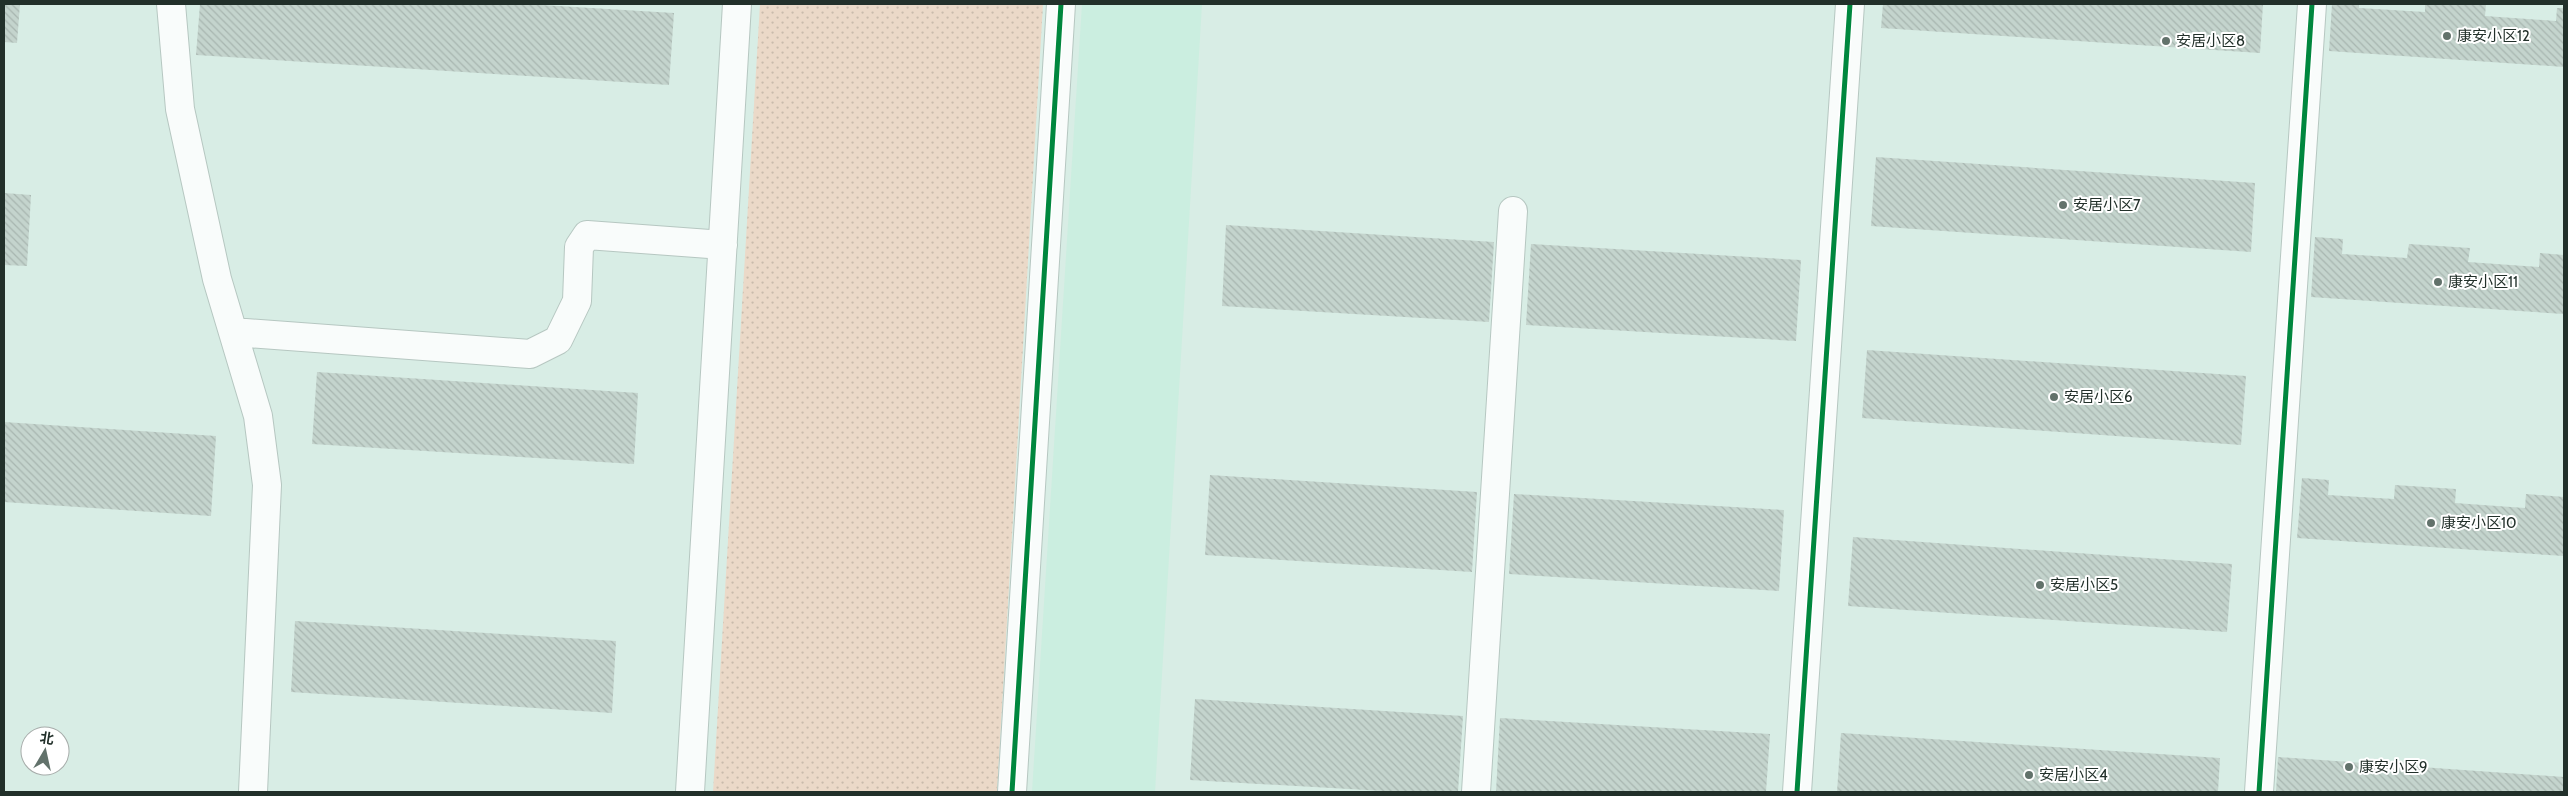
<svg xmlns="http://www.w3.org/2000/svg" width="2568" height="796" font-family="Cabin,'Noto Sans SC',sans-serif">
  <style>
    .built { fill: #cbeee0 }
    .park { fill: url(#park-dots) }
    .building { fill: url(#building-back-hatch) }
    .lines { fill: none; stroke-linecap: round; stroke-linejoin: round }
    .minor-casing { stroke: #b6c7c1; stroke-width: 30 }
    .minor { stroke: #f9fcfb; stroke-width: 28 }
    .cycleway-casing { stroke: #fff; stroke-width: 8 }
    .cycleway { stroke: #00873e; stroke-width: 5 }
    .poi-dot { fill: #62726b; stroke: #fff; stroke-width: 2 }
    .labels { text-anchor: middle; stroke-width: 4; stroke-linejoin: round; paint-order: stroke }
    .poi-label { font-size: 15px; fill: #22302a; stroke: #fff; text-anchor: start }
  </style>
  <defs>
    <pattern id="park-dots" width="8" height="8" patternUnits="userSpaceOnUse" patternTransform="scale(1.25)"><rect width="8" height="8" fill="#ebd9c8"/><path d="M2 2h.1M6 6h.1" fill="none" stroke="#c9bbac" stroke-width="1.8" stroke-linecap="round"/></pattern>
    <pattern id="building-back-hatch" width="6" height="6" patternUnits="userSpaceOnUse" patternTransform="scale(1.25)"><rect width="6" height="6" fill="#c4d4cd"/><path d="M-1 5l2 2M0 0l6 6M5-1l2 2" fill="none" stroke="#a8b6b0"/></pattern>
  </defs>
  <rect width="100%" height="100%" fill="#d8ede5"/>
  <path class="built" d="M 1082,4 L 1202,4 L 1155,792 L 1032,792 Z"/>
  <path class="park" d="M 760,4 L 1043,4 L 997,792 L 713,792 Z"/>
  <path class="building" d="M 4,4 L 20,4 L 17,43 L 4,42 Z
    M 200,4 L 525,4 L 674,13 L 669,85 L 196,55 Z
    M 1883,4 L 2263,4 L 2260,53 L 1881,28 Z
    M 2332,4 L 2359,4 L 2359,8 L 2425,12 L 2425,4 L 2486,4 L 2485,16 L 2556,21 L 2557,8 L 2564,8 L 2564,67 L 2329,51 Z
    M 1876,157 L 2255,183 L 2251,252 L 1871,226 Z
    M 4,193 L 31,195 L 27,266 L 4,265 Z
    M 1226,225 L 1494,242 L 1489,322 L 1222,306 Z
    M 2315,237 L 2343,239 L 2342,254 L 2407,258 L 2409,244 L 2470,248 L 2468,262 L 2539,267 L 2540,253 L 2564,255 L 2564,314 L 2311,297 Z
    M 1531,244 L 1801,260 L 1796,341 L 1526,325 Z
    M 1867,350 L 2246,376 L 2241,445 L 1862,418 Z
    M 317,372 L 638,393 L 634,464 L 312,444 Z
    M 4,422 L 216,436 L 211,516 L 4,502 Z
    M 1210,475 L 1477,492 L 1472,572 L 1205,555 Z
    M 2302,478 L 2329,480 L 2328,495 L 2394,499 L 2395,485 L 2456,489 L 2455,503 L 2525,508 L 2526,494 L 2564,497 L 2564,556 L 2297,538 Z
    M 1514,494 L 1784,510 L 1779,591 L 1509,574 Z
    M 1853,537 L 2232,564 L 2227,632 L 1848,606 Z
    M 295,621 L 616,641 L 612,713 L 291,692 Z
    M 1195,699 L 1463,716 L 1458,792 L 1401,792 L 1190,780 Z
    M 1500,718 L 1770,734 L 1766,792 L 1496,792 Z
    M 1841,733 L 2220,758 L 2218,792 L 1837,792 Z
    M 2278,757 L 2564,777 L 2564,792 L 2276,792 Z"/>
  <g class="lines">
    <defs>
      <path id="minor" d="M 171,4 L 180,109 L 217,279 L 258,416 L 267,485 L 253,792
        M 233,332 L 530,354 L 558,340 L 577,301 L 579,247 L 587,235 L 723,245
        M 690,792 L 737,4
        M 1012,792 L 1061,4
        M 1476,792 L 1513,211
        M 1797,792 L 1850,4
        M 2259,792 L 2312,4"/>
    </defs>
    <use href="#minor" class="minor-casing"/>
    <use href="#minor" class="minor"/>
    <defs>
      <path id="cycleway" d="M 1012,792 L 1061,4
        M 1797,792 L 1850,4
        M 2259,792 L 2312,4"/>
    </defs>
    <use href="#cycleway" class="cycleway-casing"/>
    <use href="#cycleway" class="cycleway"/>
  </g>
  <g class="poi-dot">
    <circle cx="2447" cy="36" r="5"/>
    <circle cx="2166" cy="41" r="5"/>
    <circle cx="2063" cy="205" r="5"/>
    <circle cx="2438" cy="282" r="5"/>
    <circle cx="2054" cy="397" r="5"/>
    <circle cx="2431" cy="523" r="5"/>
    <circle cx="2040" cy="585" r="5"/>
    <circle cx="2349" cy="767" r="5"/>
    <circle cx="2029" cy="775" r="5"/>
  </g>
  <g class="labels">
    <g class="poi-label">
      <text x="2457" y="41">康安小区12</text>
      <text x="2176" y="46">安居小区8</text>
      <text x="2073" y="210">安居小区7</text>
      <text x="2448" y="287">康安小区11</text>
      <text x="2064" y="402">安居小区6</text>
      <text x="2441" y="528">康安小区10</text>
      <text x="2050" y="590">安居小区5</text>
      <text x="2359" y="772">康安小区9</text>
      <text x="2039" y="780">安居小区4</text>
    </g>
  </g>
  <rect width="2568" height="796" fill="none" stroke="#22302a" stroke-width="10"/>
  <g transform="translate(45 751) rotate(9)"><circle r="24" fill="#ffffff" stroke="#a7acaa"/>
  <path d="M0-4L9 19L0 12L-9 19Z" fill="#62726b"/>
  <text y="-8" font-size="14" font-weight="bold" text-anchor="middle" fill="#22302a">北</text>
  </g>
</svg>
